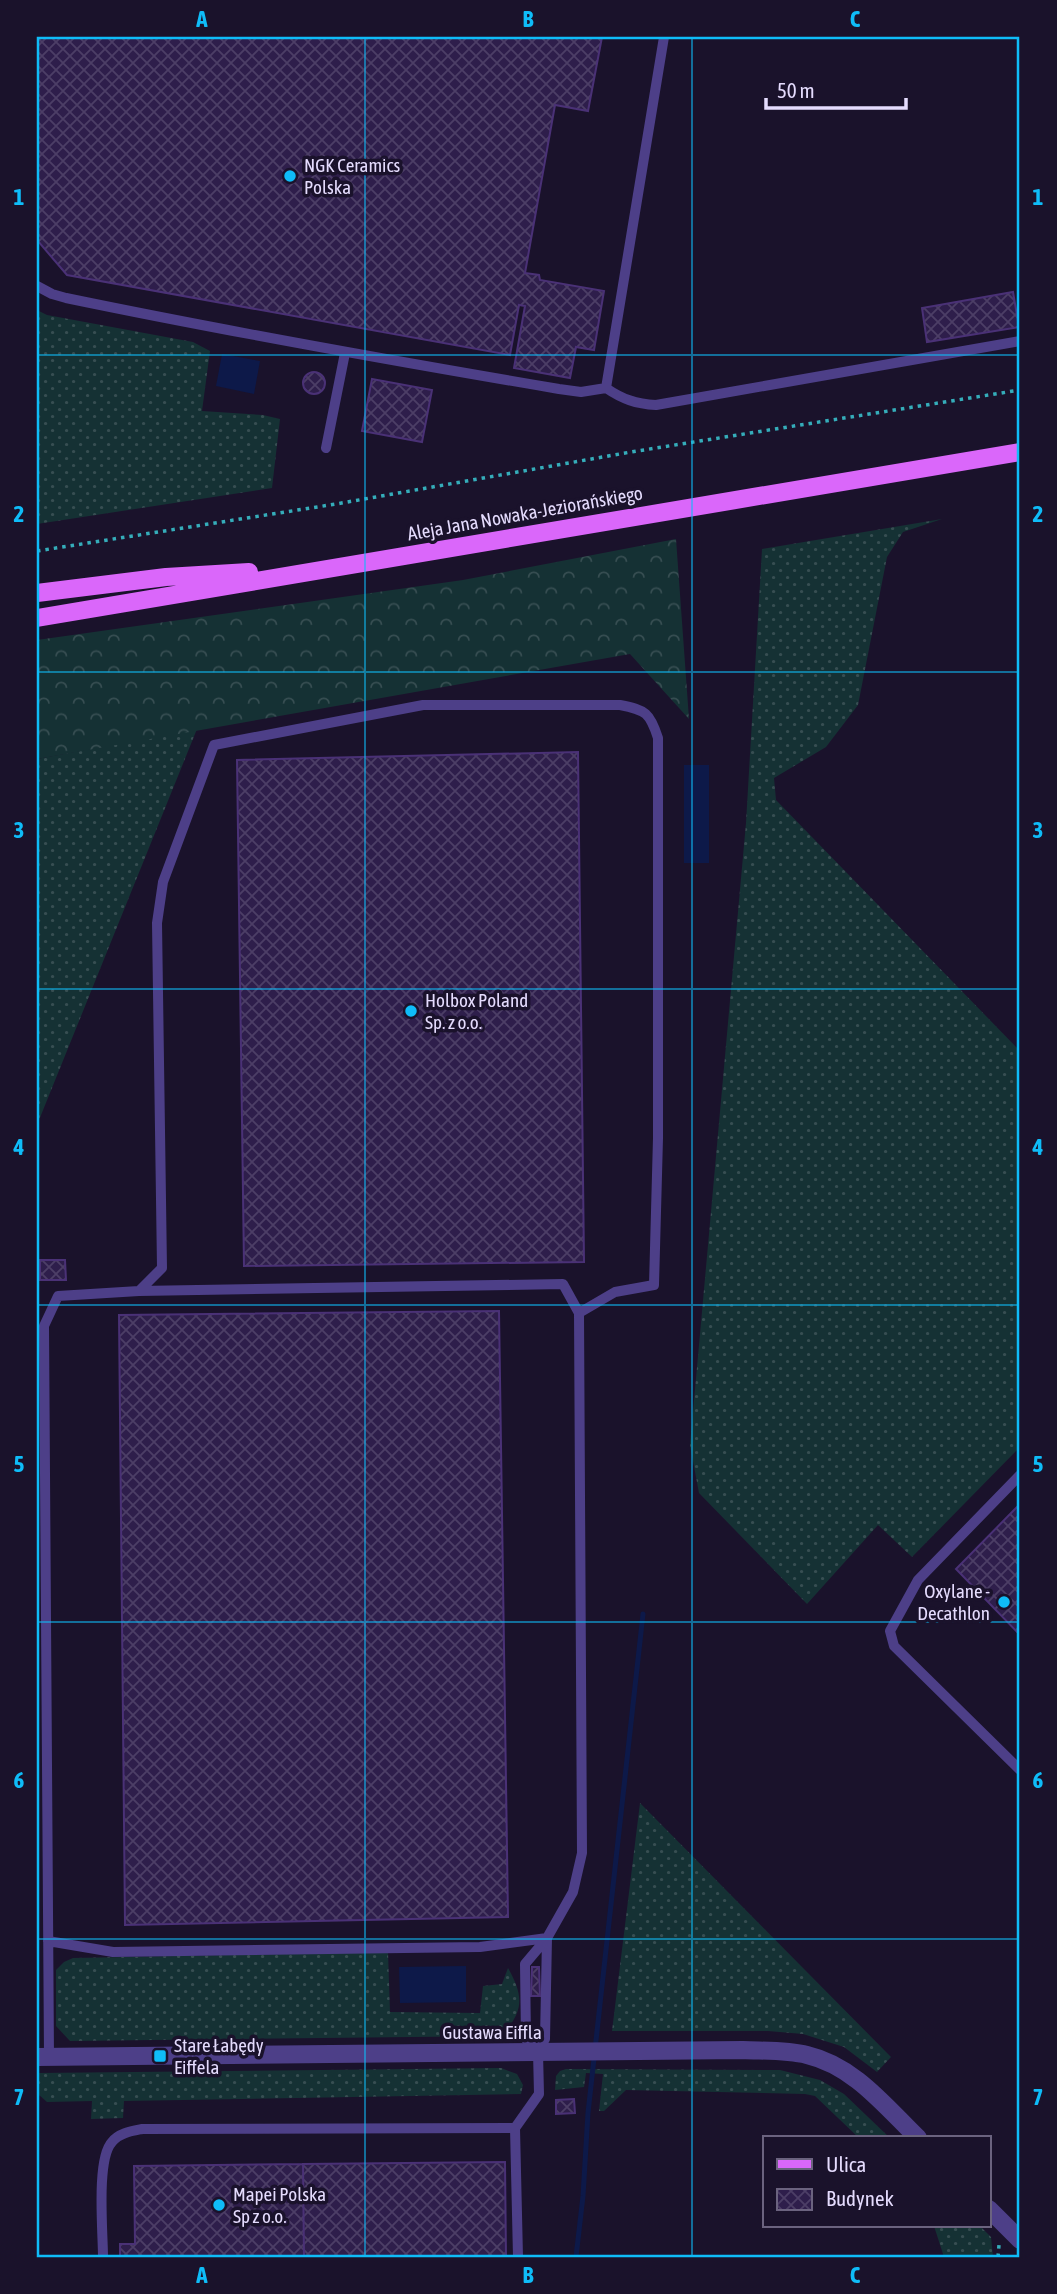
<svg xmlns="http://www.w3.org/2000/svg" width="1057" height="2294" font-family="'Asap Condensed',sans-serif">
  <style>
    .grass { fill: url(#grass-dots) }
    .forest { fill: url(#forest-crowns) }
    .water { fill: #0d1949 }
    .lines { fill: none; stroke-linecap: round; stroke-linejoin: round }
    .stream { stroke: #0d1949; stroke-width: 5 }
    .building { fill: url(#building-cross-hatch); stroke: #4a3176; stroke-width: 2 }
    .path { stroke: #35adba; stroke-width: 3.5; stroke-dasharray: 3.5 5; stroke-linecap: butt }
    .service { stroke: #4d3f88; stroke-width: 10 }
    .minor { stroke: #4d3f88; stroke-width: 18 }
    .primary { stroke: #da67fa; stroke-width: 18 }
    .grid { fill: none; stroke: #0fbcf8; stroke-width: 2; stroke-opacity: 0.55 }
    .poi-dot { fill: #0fbcf8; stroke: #1a122b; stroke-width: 2.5 }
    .labels { text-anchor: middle; stroke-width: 7; stroke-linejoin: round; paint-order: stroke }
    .poi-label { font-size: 19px; fill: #e5dcfe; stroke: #1a122b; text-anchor: start }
    .street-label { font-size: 19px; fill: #e5dcfe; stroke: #1a122b }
    .neatline { fill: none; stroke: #0fbcf8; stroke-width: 2.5 }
    .grid-label { font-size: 23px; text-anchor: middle; font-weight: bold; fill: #0fbcf8 }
  </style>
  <defs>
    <pattern id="grass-dots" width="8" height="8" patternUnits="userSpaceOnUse" patternTransform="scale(1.75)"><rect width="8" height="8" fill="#153134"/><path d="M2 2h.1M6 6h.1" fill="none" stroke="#374e52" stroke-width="1.8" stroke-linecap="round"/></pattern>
    <pattern id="forest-crowns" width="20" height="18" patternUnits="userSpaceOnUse" patternTransform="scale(1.75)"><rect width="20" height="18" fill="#153134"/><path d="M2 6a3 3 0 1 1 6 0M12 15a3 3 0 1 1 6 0" fill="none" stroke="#374e52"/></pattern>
    <pattern id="building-cross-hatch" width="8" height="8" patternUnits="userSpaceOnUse" patternTransform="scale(1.75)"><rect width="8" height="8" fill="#2e1e4b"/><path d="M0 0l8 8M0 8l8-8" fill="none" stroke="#4c3e66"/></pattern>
  </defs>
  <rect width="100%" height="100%" fill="#1a122b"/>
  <path class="grass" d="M 37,310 L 47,315 L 193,342 L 210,351 L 202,411 L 263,415 L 280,419 L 272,488 L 37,524 Z
    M 942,519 L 903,532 L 887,557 L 858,705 L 826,747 L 774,778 L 776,800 L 1020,1051 L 1020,1447 L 912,1557 L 878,1525 L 807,1604 L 699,1493 L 690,1445 L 746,823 L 762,549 Z
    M 197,729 L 37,1125 L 37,759 Z
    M 640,1803 L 891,2057 L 877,2072 L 844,2047 L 803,2034 L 768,2031 L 612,2031 Z
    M 388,1952 L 390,2012 L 480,2013 L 483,1986 L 502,1984 L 508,1968 C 525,1998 523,2012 501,2036 L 70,2041 L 56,2026 L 56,1970 L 64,1962 L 73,1958 Z
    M 501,2068 L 517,2074 L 523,2085 L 521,2094 L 124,2101 L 123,2118 L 91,2119 L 92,2101 L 47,2102 L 37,2093 L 37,2073 Z
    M 566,2069 L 780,2070 L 820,2080 L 844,2094 L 890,2138 L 859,2138 L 815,2096 L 805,2094 L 626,2090 L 604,2111 L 599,2111 L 603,2074 L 586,2073 L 584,2087 L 555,2090 L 556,2076 L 560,2071 Z
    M 934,2226 L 980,2226 L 991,2237 L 993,2257 L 944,2257 Z"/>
  <path class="forest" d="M 676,539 L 689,719 L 630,654 L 37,759 L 37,640 L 463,580 Z"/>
  <path class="water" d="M 222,354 L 260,361 L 254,394 L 216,386 Z
    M 709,765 L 709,863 L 684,863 L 684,765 Z
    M 466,1966 L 466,2002 L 400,2003 L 399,1967 Z"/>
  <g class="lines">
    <path class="stream" d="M 576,2257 L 583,2196 L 588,2113 L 643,1614"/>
  </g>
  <path class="building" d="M 37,37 L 602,37 L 588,111 L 555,105 L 525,273 L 539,275 L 540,280 L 604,291 L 594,350 L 576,347 L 570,378 L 514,368 L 525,306 L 519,305 L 510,355 L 67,275 L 37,240 Z
    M 1013,292 L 1019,327 L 927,342 L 922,308 Z
    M303 383a11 11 0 1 1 22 0a11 11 0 1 1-22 0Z
    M 372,379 L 432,390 L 422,442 L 362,431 Z
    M 578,752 L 584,1262 L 244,1266 L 237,760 Z
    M 40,1260 L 65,1260 L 66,1280 L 40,1280 Z
    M 499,1311 L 508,1917 L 125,1925 L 119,1315 Z
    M 1020,1504 L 1020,1635 L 956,1569 Z
    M 532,1967 L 539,1967 L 540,1996 L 531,1996 Z
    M 574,2099 L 575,2113 L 556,2114 L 556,2100 Z
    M 505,2162 L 506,2257 L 304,2257 L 303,2164 Z
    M 303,2164 L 304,2257 L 120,2257 L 120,2244 L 135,2244 L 134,2166 Z"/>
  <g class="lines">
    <path class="path" d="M 37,551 L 336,504 L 631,452 L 1020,390
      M 998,2257 L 999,2245"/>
    <path class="service" d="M 37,286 L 52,294 L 66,298 C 230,332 394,361 559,389 L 581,392 L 606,388 L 664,37
      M 606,388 C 622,399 636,404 656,405 L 1020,341
      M 326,448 L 345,353
      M 139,1291 L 563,1284 L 579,1313 L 582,1853 L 573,1892 L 547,1938 L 545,2039 L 538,2052 L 539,2094 L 515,2128 L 518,2257
      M 1020,1475 L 918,1580 L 890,1631 L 894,1646 L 1020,1770
      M 48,1941 L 113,1952 L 480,1947 L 547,1938
      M 538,2052 L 526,2039 L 525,1964 L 547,1938
      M 49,2057 L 44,1326 L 58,1296 L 139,1291 L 162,1268 L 157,923 L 163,882 L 214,745 L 423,705 L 620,705 C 646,710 650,713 658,738 L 658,1138 L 654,1285 L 615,1292 L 579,1313
      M 103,2257 C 103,2232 96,2159 112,2142 C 119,2133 132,2131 142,2129 L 515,2128"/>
    <path class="minor" d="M 37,2057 L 743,2050 C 764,2051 787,2050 807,2055 C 854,2066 885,2106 918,2138
      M 989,2209 L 1020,2240"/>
    <path class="primary" d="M 37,593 L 166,577 L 249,572
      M 37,618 L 1020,452"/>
  </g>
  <path class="grid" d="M 365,37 L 365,2257M 692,37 L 692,2257M 37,355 L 1020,355M 37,672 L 1020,672M 37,989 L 1020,989M 37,1305 L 1020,1305M 37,1622 L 1020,1622M 37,1939 L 1020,1939"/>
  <g class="poi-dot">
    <circle cx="290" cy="176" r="7"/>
    <circle cx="411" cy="1011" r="7"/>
    <circle cx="1004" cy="1602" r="7"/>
    <rect x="153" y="2049" width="14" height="14" rx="3.5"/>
    <circle cx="219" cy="2205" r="7"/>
  </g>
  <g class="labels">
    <g class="poi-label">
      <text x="304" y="172">NGK Ceramics<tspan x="304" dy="22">Polska</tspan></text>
      <text x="425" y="1007">Holbox Poland<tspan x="425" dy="22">Sp. z o.o.</tspan></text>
      <text x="990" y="1598" text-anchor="end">Oxylane -<tspan x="990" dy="22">Decathlon</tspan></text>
      <text x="174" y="2052">Stare Łabędy<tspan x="174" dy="22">Eiffela</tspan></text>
      <text x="233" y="2201">Mapei Polska<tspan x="233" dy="22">Sp z o.o.</tspan></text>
    </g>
    <g class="street-label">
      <text transform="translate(525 513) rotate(-10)" y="7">Aleja Jana Nowaka-Jeziorańskiego</text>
      <text x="492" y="2039">Gustawa Eiffla</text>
    </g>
  </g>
  <rect width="1057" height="2294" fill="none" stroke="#1a122b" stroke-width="77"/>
  <rect x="763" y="2136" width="228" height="91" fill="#1a122b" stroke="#6b637f" stroke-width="2"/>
  <rect x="777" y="2159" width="35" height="10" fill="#da67fa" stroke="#6b637f" stroke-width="2"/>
  <text x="826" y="2172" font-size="21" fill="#e5dcfe">Ulica</text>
  <rect x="777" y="2189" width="35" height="21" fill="url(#building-cross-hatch)" stroke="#6b637f" stroke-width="2"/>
  <text x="826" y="2206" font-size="21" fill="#e5dcfe">Budynek</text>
  <path d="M766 98v10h140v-10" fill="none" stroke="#e5dcfe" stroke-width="3.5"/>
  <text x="777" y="98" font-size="21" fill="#e5dcfe" stroke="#1a122b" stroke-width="5" paint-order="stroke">50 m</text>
  <rect x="38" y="38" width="980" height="2218" class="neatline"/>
  <g class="grid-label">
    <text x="202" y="27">A</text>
    <text x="528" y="27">B</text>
    <text x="855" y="27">C</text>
    <text x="19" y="205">1</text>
    <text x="1038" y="205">1</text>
    <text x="19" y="522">2</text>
    <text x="1038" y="522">2</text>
    <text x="19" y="838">3</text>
    <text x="1038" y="838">3</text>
    <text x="19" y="1155">4</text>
    <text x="1038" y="1155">4</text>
    <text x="19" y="1472">5</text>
    <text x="1038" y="1472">5</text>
    <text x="19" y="1788">6</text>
    <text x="1038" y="1788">6</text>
    <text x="19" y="2105">7</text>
    <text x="1038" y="2105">7</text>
    <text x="202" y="2283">A</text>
    <text x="528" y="2283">B</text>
    <text x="855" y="2283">C</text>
  </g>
</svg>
